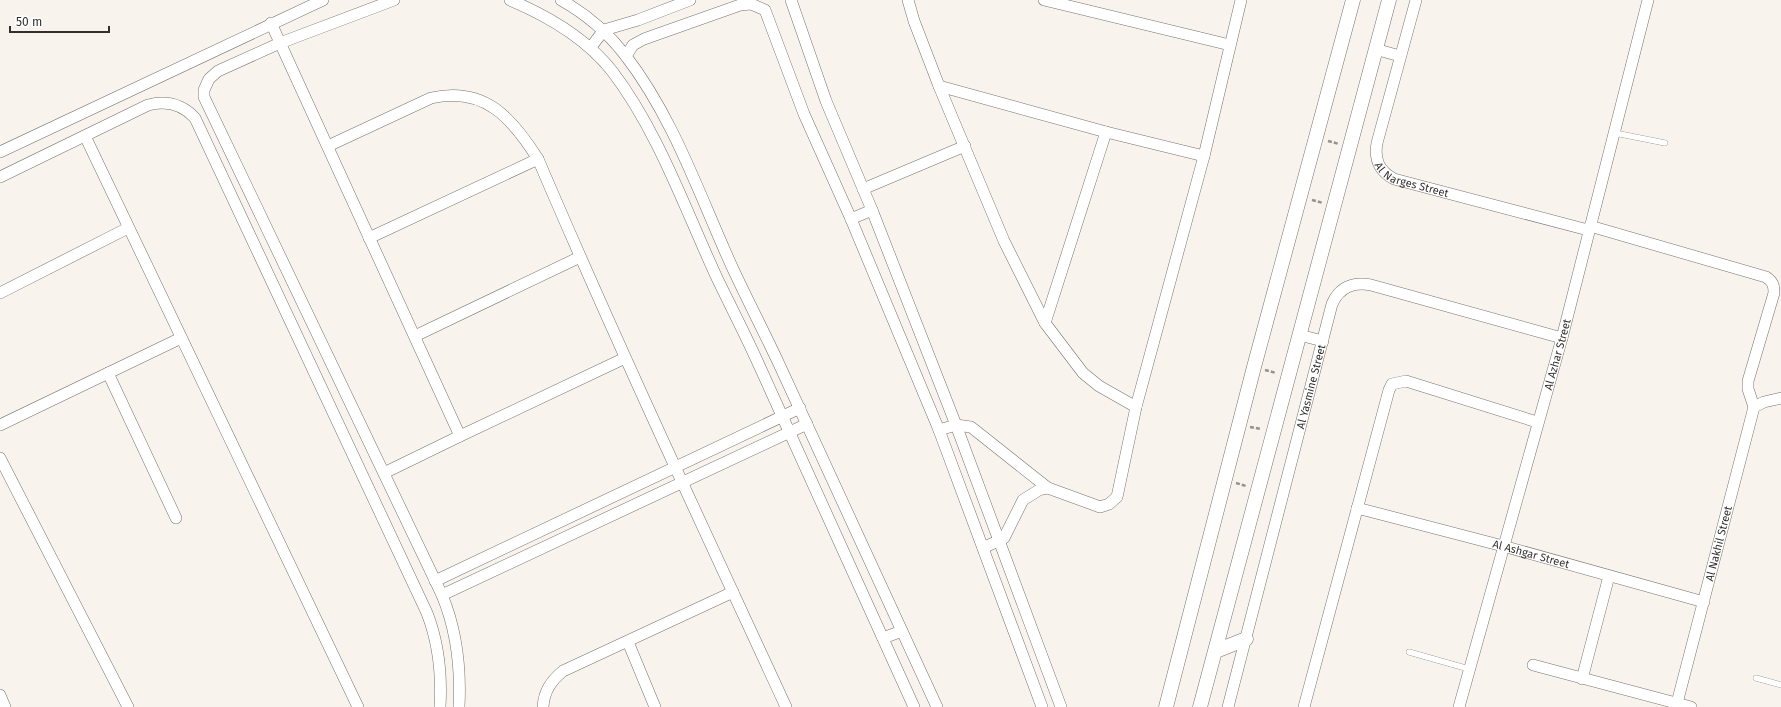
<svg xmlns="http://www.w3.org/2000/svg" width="1781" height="707" font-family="'Fira Sans',sans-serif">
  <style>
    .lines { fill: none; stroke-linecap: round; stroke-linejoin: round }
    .service-casing { stroke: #78736f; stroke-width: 6 }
    .minor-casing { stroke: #78736f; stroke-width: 12 }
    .tertiary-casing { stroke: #78736f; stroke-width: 15 }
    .path { stroke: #96928e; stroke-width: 2.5; stroke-dasharray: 4 2; stroke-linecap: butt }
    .service { stroke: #fff; stroke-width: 5.5 }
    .minor { stroke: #fff; stroke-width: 11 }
    .tertiary { stroke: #fff; stroke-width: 14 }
    .labels { text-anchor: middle; stroke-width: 3; stroke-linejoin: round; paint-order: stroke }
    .street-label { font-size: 11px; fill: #32302e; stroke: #fff }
  </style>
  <rect width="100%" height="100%" fill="#f9f3ee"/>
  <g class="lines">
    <defs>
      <path id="service" d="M 1615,133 L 1665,143
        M 1409,652 L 1469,669
        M 1756,678 L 1781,685"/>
      <g id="minor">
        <path d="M 394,0 L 280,43 L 218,71 L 209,79 L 204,90 L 204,97 L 442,595 C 457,631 461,669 459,707"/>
        <path d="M 510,0 C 548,16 586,38 612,71 C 658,131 685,209 717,278 C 731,307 746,336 759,365 C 811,479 862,593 914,707"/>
        <path d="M 561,0 C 586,14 608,33 625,55 C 674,118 700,197 733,269 C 748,301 764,332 779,364 C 832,478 884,593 937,707"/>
        <path d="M 791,0 L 826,101 L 872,210 L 956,425 L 1061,707"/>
        <path d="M 908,0 L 914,21 L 939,86 L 1004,241 L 1045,323 L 1083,373 L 1099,386 L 1136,407"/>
        <path d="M 1044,0 L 1230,45"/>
        <path id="s1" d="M 1416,0 L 1377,143 C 1374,160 1379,171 1394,179 L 1588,230"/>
        <path d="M 271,23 L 460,436 L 384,473"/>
        <path d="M 591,47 L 604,30 L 638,20 L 690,0"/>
        <path d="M 1375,49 L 1400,56"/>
        <path d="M 626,56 L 633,45 L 644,39 L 740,5 L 751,4 L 765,10 L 804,114 L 851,219 L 939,430 L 1042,707"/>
        <path d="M 939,86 L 1106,132 L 1045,323"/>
        <path d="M 1106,132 L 1204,156"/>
        <path d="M 85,136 L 358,707"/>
        <path d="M 328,146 L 431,98 C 485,86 512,118 538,159 C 617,344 702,525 786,707"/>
        <path d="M 0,152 L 323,0"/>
        <path d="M 0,177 L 148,105 C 167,100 182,104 195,118 L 427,613 C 439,644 442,674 440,707"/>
        <path d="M 863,189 L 965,146"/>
        <path d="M 851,219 L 872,210"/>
        <path d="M 1590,226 L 1766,277 C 1773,282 1774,285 1774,293 L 1748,381 L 1748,389 L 1754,407"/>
        <path d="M 369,238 L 538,159"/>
        <path d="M 0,293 L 128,228"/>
        <path d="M 1299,335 L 1323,341"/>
        <path d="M 415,336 L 580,257"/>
        <path d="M 108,373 L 176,518"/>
        <path d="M 0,425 L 181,338"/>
        <path d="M 939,430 L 956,425 L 971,427 L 1048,488 L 1100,507 L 1109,504 L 1117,497 L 1136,407 L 1204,156 L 1241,0"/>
        <path d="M 460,436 L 625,358"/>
        <path d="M 0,458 L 128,707"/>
        <path id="s2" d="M 1357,508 L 1503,546 L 1704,602"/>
        <path d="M 983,548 L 1004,538 L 1023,500 L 1039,490 L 1048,488"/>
        <path d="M 435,581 L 800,408"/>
        <path d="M 442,595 L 807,424"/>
        <path d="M 883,638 L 902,631"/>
        <path d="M 628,642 L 655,707"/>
        <path d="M 1533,665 L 1691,707"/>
        <path d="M 1582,679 L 1609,576"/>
        <path d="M 0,695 L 5,707"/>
        <path d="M 543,707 C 544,691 551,681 563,671 L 733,592"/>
        <path id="s3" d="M 1228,707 L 1332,304 C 1340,286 1354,282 1371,285 L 1562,338"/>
        <path d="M 1304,707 L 1389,390 L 1392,384 L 1406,381 L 1537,422"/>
        <path id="s4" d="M 1459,707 L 1562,338 L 1648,0"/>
        <path id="s5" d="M 1676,707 L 1754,407 L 1764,402 L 1781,398"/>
      </g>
      <path id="tertiary" d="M 1216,651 L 1246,639
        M 1166,707 L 1254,367 L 1353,0
        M 1200,707 L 1389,0"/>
    </defs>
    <use href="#service" class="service-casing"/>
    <use href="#minor" class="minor-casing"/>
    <use href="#tertiary" class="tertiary-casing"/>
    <path class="path" d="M 1328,141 L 1339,144
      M 1312,200 L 1323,203
      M 1265,370 L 1276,373
      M 1250,427 L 1261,429
      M 1236,483 L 1246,486"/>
    <use href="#service" class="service"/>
    <use href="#minor" class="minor"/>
    <use href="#tertiary" class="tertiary"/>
  </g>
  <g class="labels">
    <g class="street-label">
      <text dy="4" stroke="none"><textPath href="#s1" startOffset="208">Al Narges Street</textPath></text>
      <text dy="4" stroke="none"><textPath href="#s4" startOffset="366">Al Azhar Street</textPath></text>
      <text dy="4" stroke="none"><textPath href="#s3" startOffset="331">Al Yasmine Street</textPath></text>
      <text dy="4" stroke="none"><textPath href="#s5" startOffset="169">Al Nakhil Street</textPath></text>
      <text dy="4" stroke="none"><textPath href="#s2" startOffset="180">Al Ashgar Street</textPath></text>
    </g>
  </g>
  <path d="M10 26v6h99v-6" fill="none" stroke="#32302e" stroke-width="2"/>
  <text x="16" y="26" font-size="12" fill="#32302e" stroke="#ffffff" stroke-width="3" paint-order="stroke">50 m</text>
</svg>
